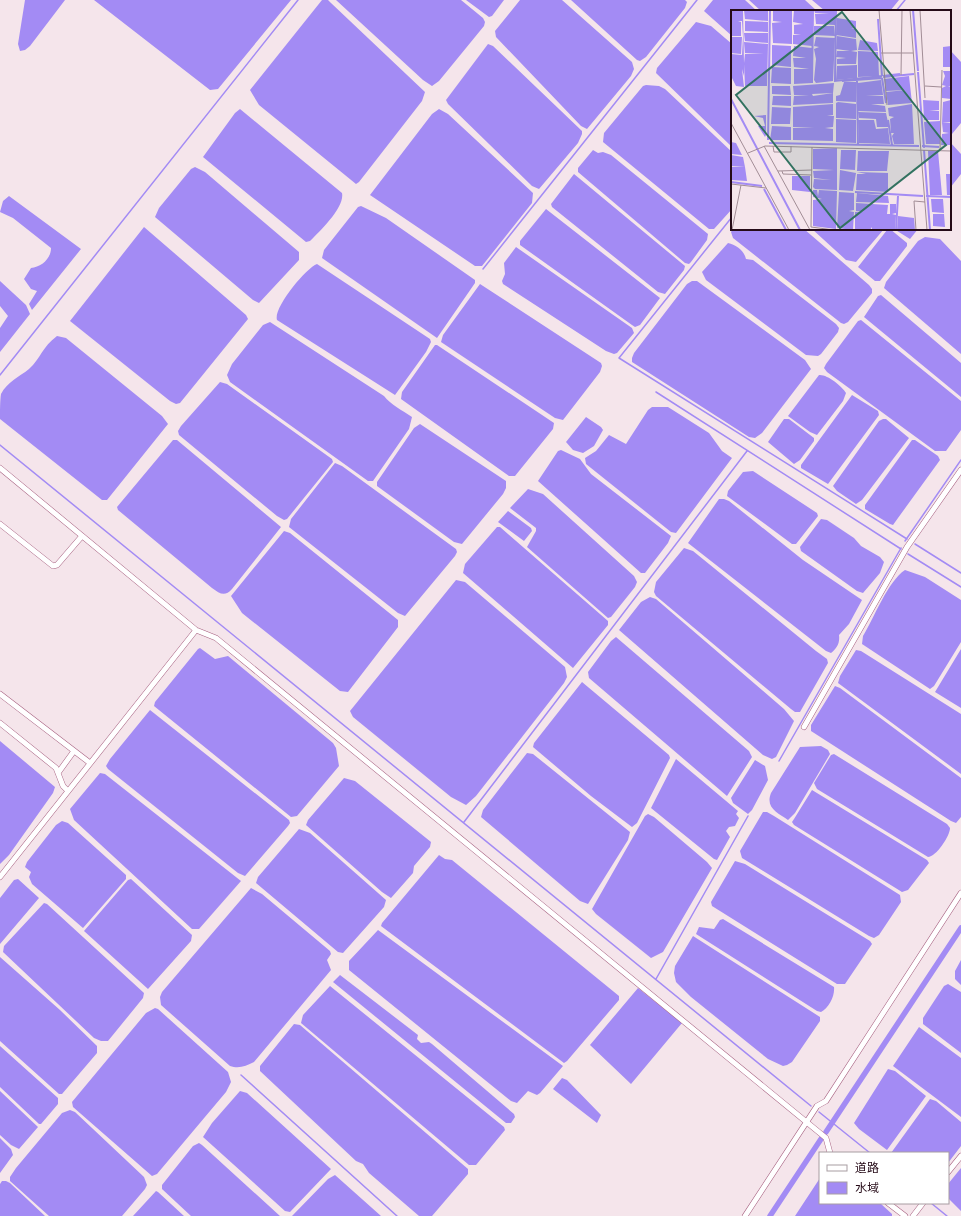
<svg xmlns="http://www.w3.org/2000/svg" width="961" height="1216" font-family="'Roboto Condensed','Noto Sans SC',sans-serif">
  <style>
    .water { fill: #a38bf4 }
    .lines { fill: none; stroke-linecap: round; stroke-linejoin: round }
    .stream { stroke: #a38bf4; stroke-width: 1.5 }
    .canal { stroke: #a38bf4; stroke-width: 5.5 }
    .minor-casing { stroke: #a76180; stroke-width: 6 }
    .minor { stroke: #fff; stroke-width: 5 }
    .inset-river { fill: none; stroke: #a38bf4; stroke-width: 2 }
    .inset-road { fill: none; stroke: #a28d96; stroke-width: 1 }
    .view { fill: #327260; fill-opacity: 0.15; stroke: #327260; stroke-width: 2 }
    .inset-edge { fill: none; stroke: #250a17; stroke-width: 2 }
  </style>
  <rect width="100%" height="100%" fill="#f5e5eb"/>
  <path class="water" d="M 25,0 L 65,0 L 30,46 L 25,50 L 20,51 L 18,44 Z
    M 94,0 L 291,0 L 218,89 L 210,90 Z
    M 322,0 L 328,0 L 331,3 L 425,92 L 422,101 L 359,182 L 356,184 L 259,105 L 250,90 Z
    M 336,0 L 461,0 L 483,18 L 485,22 L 484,26 L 439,81 L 432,86 L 423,80 Z
    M 466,0 L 504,0 L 492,16 L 489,17 Z
    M 520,0 L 562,0 L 632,62 L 634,69 L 631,76 L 587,129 L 581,126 L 496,37 L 495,31 Z
    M 571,0 L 685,0 L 687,2 L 685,8 L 646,57 L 640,61 L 637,60 Z
    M 713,0 L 745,0 L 757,11 L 732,11 L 732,36 L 704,11 Z
    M 749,0 L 805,0 L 817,11 L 761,11 Z
    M 812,0 L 899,0 L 890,11 L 825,11 Z
    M 696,22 L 711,26 L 732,44 L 732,147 L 656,73 L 657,68 Z
    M 488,44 L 493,46 L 582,131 L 582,134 L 578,143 L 539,189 L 532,186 L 448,104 L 446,100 Z
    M 950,50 L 961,62 L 961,123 L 952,134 L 950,134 Z
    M 646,85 L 659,86 L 665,89 L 732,152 L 732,209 L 714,229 L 709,229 L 603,142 L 604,133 L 643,86 Z
    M 240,109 L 342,193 C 345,207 320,231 310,241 L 306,242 L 203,157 L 235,113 Z
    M 439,109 L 448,114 L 533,193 L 532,203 L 482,266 L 475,266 L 370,195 L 432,114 Z
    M 950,142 L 961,154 L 961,174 L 950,188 Z
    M 593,150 L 598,153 L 603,152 L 611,155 L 708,234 L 707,240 L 691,262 L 689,264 L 685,263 L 578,172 L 578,168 Z
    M 195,167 L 205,172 L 299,252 L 299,260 L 259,303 L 253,300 L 155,217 L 159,208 L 191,169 Z
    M 574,174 L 685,266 L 684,270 L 665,294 L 658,292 L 552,207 L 551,204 Z
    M 9,196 L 81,249 L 32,310 L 29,304 L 37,291 L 31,289 L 24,279 L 31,268 C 41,267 51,259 51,248 L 13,218 L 0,212 L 3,201 Z
    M 361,206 L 386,218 L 475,280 L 475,283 L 437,338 L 322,258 L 324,250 L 358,207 Z
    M 546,209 L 660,298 L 640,325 L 635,327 L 632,325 L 520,245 L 520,241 Z
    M 144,227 L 246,315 L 248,319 L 180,403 L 176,404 L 170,401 L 70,321 Z
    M 733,229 L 804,229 L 869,285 L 872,289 L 872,293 L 848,322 L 844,324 L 841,323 L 733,238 L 731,232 Z
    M 812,229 L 884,229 L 856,262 L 846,260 Z
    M 890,229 L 907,243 L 907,246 L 880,281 L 875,281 L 858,267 L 887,230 Z
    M 894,229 L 918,229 L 910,239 Z
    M 925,237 L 940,239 L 961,261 L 961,354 L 884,288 L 886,282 L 918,241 Z
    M 728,243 C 736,245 744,250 746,259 L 753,260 L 836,324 L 839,328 L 838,332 L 821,354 L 818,356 L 806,355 L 706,280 L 702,272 Z
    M 516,247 L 632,328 L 634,333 L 617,353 L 614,354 L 606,351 L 503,284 L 502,281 L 505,274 L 504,263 Z
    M 317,264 L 430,339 L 431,342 L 426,352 L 395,395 L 277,320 C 273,308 306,268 317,264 Z
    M 0,281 L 26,305 L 30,314 L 0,352 L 0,328 L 8,316 L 0,306 Z
    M 692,281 L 697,281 L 805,360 L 811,369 L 762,433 L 755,438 L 749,437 L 632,362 L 632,358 L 634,353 L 687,284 Z
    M 480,284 L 601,363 L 602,366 L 600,372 L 563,420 L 555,418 L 441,342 L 443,335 Z
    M 881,295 L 961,363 L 961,397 L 864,317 L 878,296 Z
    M 861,320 L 961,401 L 961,430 L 946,451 L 935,451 L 827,372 L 824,368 L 826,364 L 858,321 Z
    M 270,322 L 384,396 C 391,405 402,410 412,417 L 409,429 L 373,481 L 368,481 L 230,382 L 227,375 L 232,364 L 263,325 Z
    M 57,336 L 66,338 L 162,416 L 168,424 L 107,500 L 102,500 L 0,419 C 0,412 0,400 1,394 C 7,382 19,377 29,369 C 41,358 42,347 57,336 Z
    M 435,345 L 437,345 L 554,423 L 553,429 L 515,476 L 509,476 L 401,399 L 402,392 Z
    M 819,375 C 827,374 842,386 846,393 L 843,401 L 817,435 L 810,432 L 788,416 Z
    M 220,382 L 227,384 L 332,459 L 333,462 L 287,519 L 284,520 L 277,516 L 179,435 L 178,431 L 181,426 Z
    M 852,395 L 878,411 L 879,415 L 828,484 L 801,468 L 801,465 Z
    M 652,407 L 668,407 L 709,433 L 722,451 L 732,458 L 676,533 L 671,532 L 586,464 L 585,458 L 596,451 L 609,435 L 626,444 L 648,410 Z
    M 586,417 L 601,427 L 603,430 L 594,446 L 583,453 L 573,450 L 566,442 Z
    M 784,419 L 789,419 L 814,438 L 814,441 L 800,460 L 794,464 L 768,442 Z
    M 883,419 L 886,419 L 909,438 L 862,500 L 856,504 L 837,491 L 833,486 L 879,421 Z
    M 420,424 L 506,481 L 506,488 L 503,494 L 462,544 L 454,542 L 377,486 L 377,482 L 414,428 Z
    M 173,440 L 177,440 L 281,527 L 232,589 C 225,597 220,594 212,588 L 118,510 L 117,507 Z
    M 912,440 L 915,440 L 938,456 L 940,460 L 898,518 L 893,525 L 890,524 L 865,509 L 865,505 Z
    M 561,450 L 580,459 L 591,474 L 671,536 L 668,543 L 645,573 L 641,573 L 538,481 L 558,451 Z
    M 335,463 L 342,466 L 456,549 L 457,552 L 455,556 L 405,616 L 398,613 L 289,527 L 291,519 Z
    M 753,471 L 817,513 L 818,516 L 796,544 L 792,544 L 727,496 L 728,491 L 743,472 Z
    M 528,489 L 543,494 L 634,576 L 637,582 L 635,587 L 611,617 L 608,618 L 527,547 L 536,531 L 536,528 L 510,508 Z
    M 719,499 L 724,499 L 729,501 L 803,560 L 862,600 L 849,624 L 839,635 C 840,643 837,648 831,653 L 826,651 L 688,543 Z
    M 508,511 L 531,528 L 532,531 L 524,541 L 498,522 Z
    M 821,519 L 827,520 L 854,538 L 861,546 L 880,557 L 884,562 L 880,573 L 863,593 L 857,591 L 801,551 L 800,547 Z
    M 497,527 L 500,527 L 608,621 L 608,625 L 573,668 L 463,573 L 465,564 Z
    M 284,531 L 290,533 L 398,620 L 398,627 L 348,692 L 340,691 L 242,613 L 231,596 Z
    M 684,548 L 693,551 L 816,651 L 827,659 L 828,663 L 800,712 L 795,712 L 791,709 L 656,596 L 654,592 L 656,582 Z
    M 905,570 L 925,577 L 961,600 L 961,642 L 934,686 L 930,689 L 862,644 L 863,636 C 874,618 888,581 905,570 Z
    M 456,580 L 465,582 L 565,667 L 567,677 L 564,683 L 476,796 L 466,805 L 451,797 L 353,717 L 350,711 Z
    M 650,597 L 656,599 L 784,709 L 794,721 L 776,757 L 772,759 L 763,755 L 619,630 L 641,602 Z
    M 616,637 L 749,751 L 752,757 L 727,796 L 589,678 L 588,672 L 611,641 Z
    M 200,648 L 215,659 L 228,656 L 333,743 L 336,748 L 339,766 L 297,816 L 291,817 L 154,706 L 155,702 L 198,649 Z
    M 961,649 L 961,708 L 935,692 Z
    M 856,650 L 861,651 L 961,714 L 961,774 L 838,683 L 840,676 Z
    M 582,682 L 669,755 L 670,758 L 637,823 L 632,827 L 591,796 L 533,747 L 534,743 Z
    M 835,686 L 840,688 L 961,778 L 961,817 L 956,823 L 951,821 L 811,731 L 811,725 Z
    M 150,710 L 289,820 L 290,823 L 288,826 L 245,876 L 238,873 L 108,769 L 106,766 L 110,759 Z
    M 0,741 L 55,787 L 53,793 L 9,855 L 0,864 Z
    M 821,746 L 828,750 L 830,754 L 795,813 L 788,820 C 778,813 765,808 771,793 L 800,747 Z
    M 527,753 L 533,754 L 630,832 L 628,840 L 588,904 L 580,901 L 481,817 L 483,810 Z
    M 834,754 L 947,824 L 950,828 C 950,836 936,857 928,857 L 817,789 L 814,783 L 831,755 Z
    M 676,759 L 738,811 L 736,814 L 739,818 L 735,826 L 729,827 L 726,831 L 730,837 L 717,860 L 714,859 L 651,808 Z
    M 755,760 L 765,766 L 768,780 L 752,810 L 748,814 L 733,803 L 731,798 Z
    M 100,773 L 105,774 L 241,881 L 199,929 L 192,929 L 74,820 L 70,809 Z
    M 344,778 L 355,781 L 431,842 L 430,847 L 414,866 L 413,873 L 391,898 L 382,892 L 306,825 L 308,820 Z
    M 812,790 L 927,860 L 929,863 L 908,890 L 902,892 L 794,825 L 792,822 L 794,819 Z
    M 763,812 L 767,812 L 774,816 L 900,895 L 901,902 L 879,935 L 874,938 L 869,936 L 742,858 L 740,851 Z
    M 648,814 L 654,817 L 707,862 L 712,868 L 663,952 L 651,958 L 596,914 L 592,909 L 645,816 Z
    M 62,821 L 68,823 L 126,875 L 126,879 L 83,928 L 32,884 L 29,877 L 31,872 L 25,867 L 27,862 L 56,825 Z
    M 299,829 L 310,833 L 386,900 L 384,907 L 343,953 L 338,952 L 256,883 L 258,877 Z
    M 439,855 L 445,859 L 452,860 L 619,996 L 619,1000 L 567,1061 L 564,1063 L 381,926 L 382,923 Z
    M 735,861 L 745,864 L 870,941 L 872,944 L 870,947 L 845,984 L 837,984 L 712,906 L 711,902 Z
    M 18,879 L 39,898 L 0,944 L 0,898 L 14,880 Z
    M 131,879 L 192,935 L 191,941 L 148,989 L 84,931 L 128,880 Z
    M 251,888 L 262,894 L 330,951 L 331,954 L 327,960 L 331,970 L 254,1062 C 246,1066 239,1069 230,1066 L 161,1005 L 160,997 L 162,992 Z
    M 44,903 L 47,904 L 144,993 L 143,998 L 108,1041 L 101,1041 L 94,1038 L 3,952 L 4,946 Z
    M 723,919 L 834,987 C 835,996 829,1008 821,1012 L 817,1011 L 696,934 L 699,927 L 714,929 L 720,920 Z
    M 378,930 L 563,1066 L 540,1093 L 537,1095 L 528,1091 L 517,1103 L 511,1101 L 349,970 L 349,961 Z
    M 693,936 L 820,1017 L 820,1021 L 792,1062 L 787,1065 L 783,1066 L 768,1059 L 691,997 L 676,982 L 674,973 L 675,966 Z
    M 0,957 L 60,1010 L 97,1046 L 97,1053 L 62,1094 L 59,1094 L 0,1041 Z
    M 961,960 L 961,985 L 955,979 L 955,971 Z
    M 340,975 L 418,1035 L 417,1039 L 421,1043 L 429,1042 L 432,1044 L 514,1114 L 515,1117 L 511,1123 L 506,1123 L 333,982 Z
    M 948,984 L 961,992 L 961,1053 L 923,1024 L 923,1018 L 944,986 Z
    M 330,986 L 504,1127 L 505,1130 L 476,1165 L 469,1165 L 301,1023 L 303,1015 Z
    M 638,988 L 682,1023 L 631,1084 L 590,1045 Z
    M 155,1008 L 158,1009 L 228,1072 L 231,1082 L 226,1092 L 157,1174 L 152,1176 L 73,1107 L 72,1102 L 146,1013 Z
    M 294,1024 L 300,1025 L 468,1169 L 468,1174 L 432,1216 L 419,1216 L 369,1173 L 363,1164 L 356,1161 L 260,1071 L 260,1066 Z
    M 919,1027 L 961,1058 L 961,1117 L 893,1066 Z
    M 0,1046 L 58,1098 L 58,1104 L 41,1124 L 39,1124 L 0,1087 Z
    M 888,1069 L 895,1071 L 926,1096 L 887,1150 L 859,1129 L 854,1123 Z
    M 562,1078 L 567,1080 L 601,1115 L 597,1123 L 553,1089 Z
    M 0,1091 L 38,1127 L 19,1149 L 11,1145 L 0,1135 Z
    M 240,1091 L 247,1093 L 331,1169 L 290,1212 L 285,1211 L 203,1137 L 212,1123 Z
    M 930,1099 L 936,1101 L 961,1122 L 961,1146 L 948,1163 L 948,1153 L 891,1153 Z
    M 70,1110 L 75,1112 L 144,1177 L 147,1185 L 145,1189 L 122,1216 L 49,1216 L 10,1181 L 10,1177 L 16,1168 L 62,1113 Z
    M 0,1138 L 11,1149 L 13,1155 L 0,1173 Z
    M 199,1143 L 202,1145 L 280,1216 L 191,1216 L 162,1189 L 162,1185 L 193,1146 Z
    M 961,1168 L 961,1211 L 948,1198 L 948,1184 Z
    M 335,1175 L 381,1216 L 292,1216 L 328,1179 Z
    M 820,1178 L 820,1203 L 880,1203 L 892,1214 L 892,1216 L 795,1216 Z
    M 2,1181 L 6,1181 L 10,1183 L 45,1216 L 0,1216 L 0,1184 Z
    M 156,1191 L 158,1192 L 184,1216 L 133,1216 Z"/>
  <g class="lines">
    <path class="stream" d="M 896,11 L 905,0
      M 732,217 L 619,358 L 907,539
      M 483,269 L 697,0
      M 0,375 L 298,0
      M 656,392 L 901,549
      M 0,445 L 811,1106
      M 905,541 L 961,460
      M 915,544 L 961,573
      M 908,554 L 961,587
      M 779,761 L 901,548
      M 464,822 L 747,451
      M 656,979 L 748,816
      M 241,1075 L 397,1216
      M 819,1112 L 870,1153
      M 931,1203 L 947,1216"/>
    <path class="canal" d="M 826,1132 L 961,928
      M 770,1216 L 821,1139"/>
    <defs>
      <path id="minor" d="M 0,468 L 196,630 L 216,638 L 826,1138 L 830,1153
        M 0,524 L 53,566 L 57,565 L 82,536
        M 0,694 L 90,763
        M 0,723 L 56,768 L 63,786 L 68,791
        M 804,727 L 907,547 L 961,470
        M 58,773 L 74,751
        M 0,877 L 196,630
        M 948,1172 L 961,1156
        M 888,1203 L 905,1216
        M 745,1216 L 817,1106 L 826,1101 L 961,893
        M 913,1216 L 923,1203"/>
    </defs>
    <use href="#minor" class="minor-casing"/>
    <use href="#minor" class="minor"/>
  </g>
  <g transform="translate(731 10)">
    <rect width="220" height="220" fill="#f5e5eb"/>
    <path d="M 0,0 L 12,0 L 13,53 L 14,44 L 33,44 L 14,43 L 13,32 L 37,34 L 36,76 L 14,76 L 13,54 L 13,66 L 11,59 L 13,77 L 5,76 L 0,66 L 0,44 L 11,45 L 12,27 L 11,11 L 7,11 L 10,12 L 10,26 L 0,26 ZM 13,0 L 37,0 L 37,11 L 14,9 ZM 61,0 L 61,34 L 42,33 L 41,13 L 51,12 L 42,11 L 42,1 ZM 63,0 L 81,0 L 81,36 L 62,34 L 62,25 L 70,25 L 63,24 L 63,15 L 72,14 L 62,12 ZM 83,0 L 104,0 L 104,15 L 85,14 L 84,4 L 98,4 L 84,3 ZM 106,8 L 125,11 L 125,18 L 120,18 L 125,19 L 125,28 L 105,25 ZM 14,11 L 37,12 L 37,22 L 14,21 ZM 83,16 L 103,16 L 104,26 L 83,25 ZM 13,23 L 37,23 L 37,33 L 14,31 ZM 106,26 L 125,29 L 126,40 L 120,41 L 126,42 L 125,54 L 106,54 L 106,49 L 115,48 L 105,47 L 106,41 L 119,41 L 105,39 ZM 0,27 L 11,27 L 10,44 L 0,43 ZM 85,27 L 104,28 L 102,71 L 85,73 L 83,70 L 85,49 L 83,39 L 88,37 L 83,36 ZM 129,30 L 146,33 L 147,41 L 127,40 ZM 41,35 L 60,36 L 60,57 L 41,55 ZM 63,36 L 81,38 L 81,73 L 63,74 L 63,59 L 78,59 L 63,57 L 62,48 L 75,48 L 62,46 ZM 220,36 L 220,57 L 212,57 L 212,37 ZM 127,41 L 147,42 L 148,66 L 127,67 ZM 126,55 L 126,68 L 105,70 L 106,56 ZM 41,57 L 60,58 L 60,74 L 40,73 ZM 212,61 L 220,61 L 220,76 L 217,77 L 220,77 L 220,89 L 211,88 L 211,78 L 215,76 L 211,75 L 214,66 ZM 178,66 L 181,93 L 157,95 L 155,82 L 175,80 L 155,81 L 153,69 ZM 150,70 L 152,85 L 135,85 L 152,86 L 153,94 L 140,94 L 154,96 L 155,102 L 127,101 L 127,73 ZM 113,72 L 125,72 L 125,92 L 105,91 L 105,86 L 109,85 ZM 103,73 L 102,83 L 81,84 L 82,86 L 102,83 L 102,93 L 62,95 L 63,86 L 78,85 L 63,85 L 62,76 ZM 59,76 L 60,85 L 41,84 L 41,76 ZM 42,86 L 60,86 L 60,96 L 41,95 ZM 192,90 L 208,91 L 208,100 L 198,100 L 208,101 L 208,110 L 193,110 ZM 220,90 L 220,112 L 211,113 L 212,92 ZM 107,92 L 125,94 L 125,109 L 105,108 L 105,93 ZM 102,94 L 102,105 L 96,106 L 103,106 L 102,117 L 94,118 L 102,119 L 102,131 L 62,130 L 62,118 L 83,118 L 62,117 L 62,97 ZM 181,94 L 183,134 L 163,134 L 161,126 L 163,123 L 160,123 L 159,109 L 163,107 L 158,106 L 157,98 ZM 41,97 L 60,98 L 59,114 L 40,114 ZM 127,102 L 155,103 L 158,117 L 146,117 L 145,109 L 128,108 ZM 35,105 L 35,125 L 34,127 L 27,116 L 34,116 L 32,108 L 23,106 ZM 105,109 L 125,110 L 125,133 L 105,132 ZM 127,110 L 143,110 L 145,119 L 157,118 L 159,134 L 128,133 ZM 209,111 L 209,134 L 195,134 L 193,112 ZM 211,113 L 220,113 L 220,135 L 210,135 L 211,124 L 218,123 L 212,122 ZM 41,116 L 60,117 L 60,130 L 39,130 ZM 0,132 L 5,133 L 11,145 L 0,144 ZM 106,138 L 106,180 L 84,179 L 82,177 L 83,169 L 100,170 L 83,168 L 82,161 L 103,160 L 82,159 L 82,139 ZM 110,140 L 125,140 L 124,160 L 109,159 ZM 127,141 L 158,141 L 156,161 L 126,161 ZM 197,141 L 207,141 L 211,185 L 199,185 ZM 0,145 L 12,147 L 14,157 L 0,156 ZM 0,157 L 14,157 L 16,171 L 0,170 ZM 109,160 L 125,163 L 122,181 L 108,180 ZM 126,162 L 157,163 L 157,182 L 125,180 L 126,164 L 135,164 ZM 215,164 L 220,164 L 220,185 L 216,185 ZM 61,166 L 79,166 L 79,182 L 61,180 ZM 82,180 L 86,180 L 87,186 L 88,180 L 106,181 L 105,219 L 82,216 L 82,190 L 91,189 L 82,187 ZM 108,182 L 123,183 L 123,200 L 118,201 L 123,202 L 122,220 L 106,218 ZM 126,183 L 157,186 L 158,193 L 125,192 ZM 200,189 L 212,189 L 213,203 L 201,202 ZM 125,193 L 157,195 L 156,204 L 159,204 L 159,194 L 165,194 L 165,203 L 161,204 L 165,205 L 164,220 L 141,220 L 141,217 L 139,220 L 124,220 L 124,202 L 133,202 L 125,201 ZM 213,204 L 214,217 L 202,216 L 202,204 ZM 167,206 L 183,208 L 184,220 L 166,220 Z" fill="#a38bf4"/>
    <path class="inset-river" d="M 105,0 L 104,71 L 151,66M 182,0 L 187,61M 147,9 L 151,66M 187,62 L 193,138M 152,66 L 169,64M 152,67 L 183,64M 151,68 L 155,93M 126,70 L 127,135M 111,71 L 151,68M 81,73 L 82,0M 0,89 L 69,220M 157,110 L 161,135M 37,130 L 39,0M 38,133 L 188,136M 191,136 L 208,137M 193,140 L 199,220M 0,172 L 31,176M 33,179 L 55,220M 124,182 L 192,186M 195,186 L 220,187M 165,220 L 167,186"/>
    <path class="inset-road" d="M 148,0 L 156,95M 179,0 L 196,220M 189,0 L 194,88M 150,43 L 182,43M 170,65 L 171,0M 194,76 L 210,77M 0,113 L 58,220M 33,136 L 79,220M 42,136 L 43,142 L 60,142 L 60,136M 81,137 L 80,217 L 103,220M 209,140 L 211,60M 17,143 L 34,136 L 220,141M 47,161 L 81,160M 51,161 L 52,164 L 80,165M 0,174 L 35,178M 1,220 L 10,175M 185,220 L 183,191 L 194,192"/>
    <path class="view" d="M 111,2 L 215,135 L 109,218 L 5,85 Z"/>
    <rect width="220" height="220" class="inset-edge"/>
  </g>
  <rect x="819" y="1152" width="130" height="52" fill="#ffffff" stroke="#a89da2"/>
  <rect x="827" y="1165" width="20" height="6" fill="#ffffff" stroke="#a89da2"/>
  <text x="855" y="1172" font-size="12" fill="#250a17">道路</text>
  <rect x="827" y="1182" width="20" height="12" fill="#a38bf4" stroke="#a89da2"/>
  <text x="855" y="1192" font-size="12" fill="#250a17">水域</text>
</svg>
